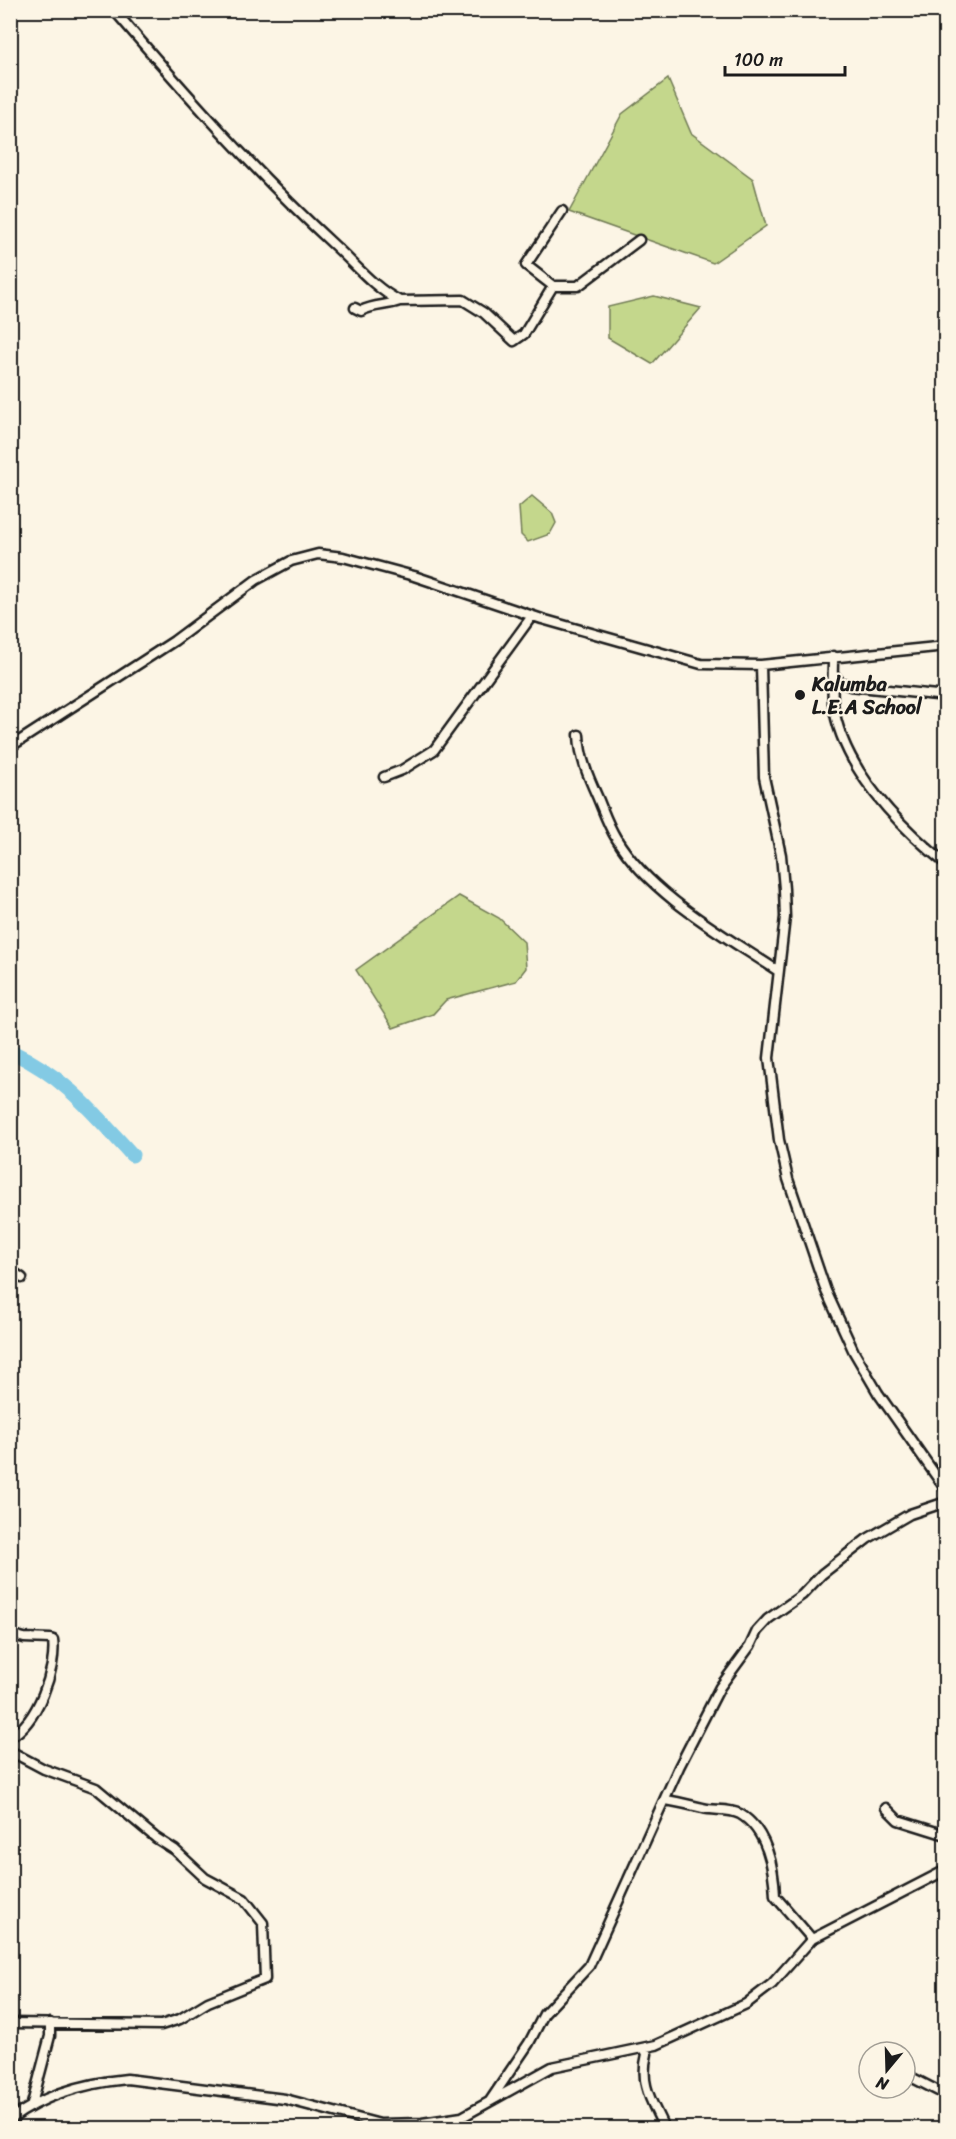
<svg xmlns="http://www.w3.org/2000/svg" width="956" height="2139" font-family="Sriracha,sans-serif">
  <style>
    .green { fill: #c4d78c; stroke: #707a54; stroke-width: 1.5 }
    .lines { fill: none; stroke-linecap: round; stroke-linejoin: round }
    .river { stroke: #83cae4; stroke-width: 15 }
    .street-casing { stroke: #1c1c1c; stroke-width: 13 }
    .street { stroke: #fcf5e5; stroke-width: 8 }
    .poi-dot { fill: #1c1c1c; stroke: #fcf5e5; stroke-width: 2 }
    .labels { text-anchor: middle; stroke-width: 4.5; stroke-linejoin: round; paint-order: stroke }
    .poi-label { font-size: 20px; font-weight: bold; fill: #1c1c1c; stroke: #fcf5e5; text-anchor: start }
  </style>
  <rect width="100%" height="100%" fill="#fcf5e5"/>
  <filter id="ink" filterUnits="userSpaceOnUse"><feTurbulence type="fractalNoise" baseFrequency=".0167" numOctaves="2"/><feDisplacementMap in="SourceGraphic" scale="12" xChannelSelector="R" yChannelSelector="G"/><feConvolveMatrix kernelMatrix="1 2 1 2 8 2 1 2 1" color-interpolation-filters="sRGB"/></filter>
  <g filter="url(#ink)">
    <path class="green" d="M 668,79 L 691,133 L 753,179 L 766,226 L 713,263 L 569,212 L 622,114 Z
      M 654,296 L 701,308 L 652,364 L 608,338 L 608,307 Z
      M 532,496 L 552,513 L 556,523 L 550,534 L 528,542 L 521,535 L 519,507 Z
      M 459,896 L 499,918 L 524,942 L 526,968 L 516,981 L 446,1000 L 433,1014 L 393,1028 L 356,970 Z"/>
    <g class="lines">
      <path class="river" d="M 10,1051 C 64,1076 93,1112 132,1155"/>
      <defs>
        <path id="street" d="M 114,10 C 184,92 255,172 334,245 C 354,263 375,289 400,301 L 463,300 L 484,313 L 514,341 L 524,334 L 553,286 L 578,286 L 639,240
          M 553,286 L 526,265 L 562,211
          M 355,308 L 361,311 C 374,304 386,306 400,301
          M 833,656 C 833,672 832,688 833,703 C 842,768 898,825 946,864
          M 761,665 L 764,777 L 781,855 L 784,889 L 785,917 L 769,1058 L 779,1140 L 788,1179 L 826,1291 L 854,1352 L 878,1393 L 946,1490
          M 833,674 L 840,682 L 850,686 L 946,696
          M 579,735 C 580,758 588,776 597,796 C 603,810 608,825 616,838 C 650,895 724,935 778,971
          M 10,747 L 174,641 L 256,580 L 291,561 L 318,554 L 343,557 L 414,576 L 542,619 L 701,664 L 761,665 L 946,646
          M 384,777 L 402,770 L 434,750 L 532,616
          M 10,1270 L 22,1278
          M 10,1634 L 24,1638 L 50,1639 L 53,1640 C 57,1669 37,1723 10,1737
          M 10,1751 L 44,1769 L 96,1788 L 156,1838 L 175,1850 L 205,1878 L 244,1899 L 263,1923 L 265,1979 L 208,2002 L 180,2019 L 161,2025 L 10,2023
          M 666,1800 C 679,1802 690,1805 703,1808 C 714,1811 729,1808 740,1814 C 767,1830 774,1868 775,1896 L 812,1939
          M 886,1808 L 898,1820 L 946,1835
          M 644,2048 L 647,2054 C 639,2085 652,2101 664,2128
          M 905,2074 L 946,2095
          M 490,2101 L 529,2043 L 544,2014 L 589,1966 L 679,1767 L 720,1687 L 750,1646 L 757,1631 L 768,1619 L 802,1595 L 822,1574 L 867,1539 L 910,1514 L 946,1502
          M 32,2104 L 50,2036 L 50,2023
          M 10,2120 C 43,2095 86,2083 127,2079 L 285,2099 L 380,2124 L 422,2123 L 462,2117 L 552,2067 L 656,2045 L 746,2004 L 772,1984 L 812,1939 L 946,1870
          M 447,2128 L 459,2119"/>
      </defs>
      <use href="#street" class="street-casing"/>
      <use href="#street" class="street"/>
    </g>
  </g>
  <circle class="poi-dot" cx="800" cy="695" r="6"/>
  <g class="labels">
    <g class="poi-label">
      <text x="812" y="691">Kalumba<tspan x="812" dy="23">L.E.A School</tspan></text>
    </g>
  </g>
  <rect width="956" height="2139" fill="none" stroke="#fcf5e5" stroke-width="36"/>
  <rect x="18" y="18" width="920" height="2103" fill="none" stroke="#1c1c1c" stroke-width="2" filter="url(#ink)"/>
  <g transform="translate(887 2070) rotate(199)"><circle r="28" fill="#fcf5e5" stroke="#a29e95" stroke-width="1.5"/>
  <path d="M0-4.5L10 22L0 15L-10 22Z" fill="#1c1c1c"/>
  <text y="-9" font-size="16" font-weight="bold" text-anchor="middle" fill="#1c1c1c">N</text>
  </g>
  <path d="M725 66v9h120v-9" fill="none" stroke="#1c1c1c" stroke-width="3"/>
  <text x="734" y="66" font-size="18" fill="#1c1c1c" stroke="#fcf5e5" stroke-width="4.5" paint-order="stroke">100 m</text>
</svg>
